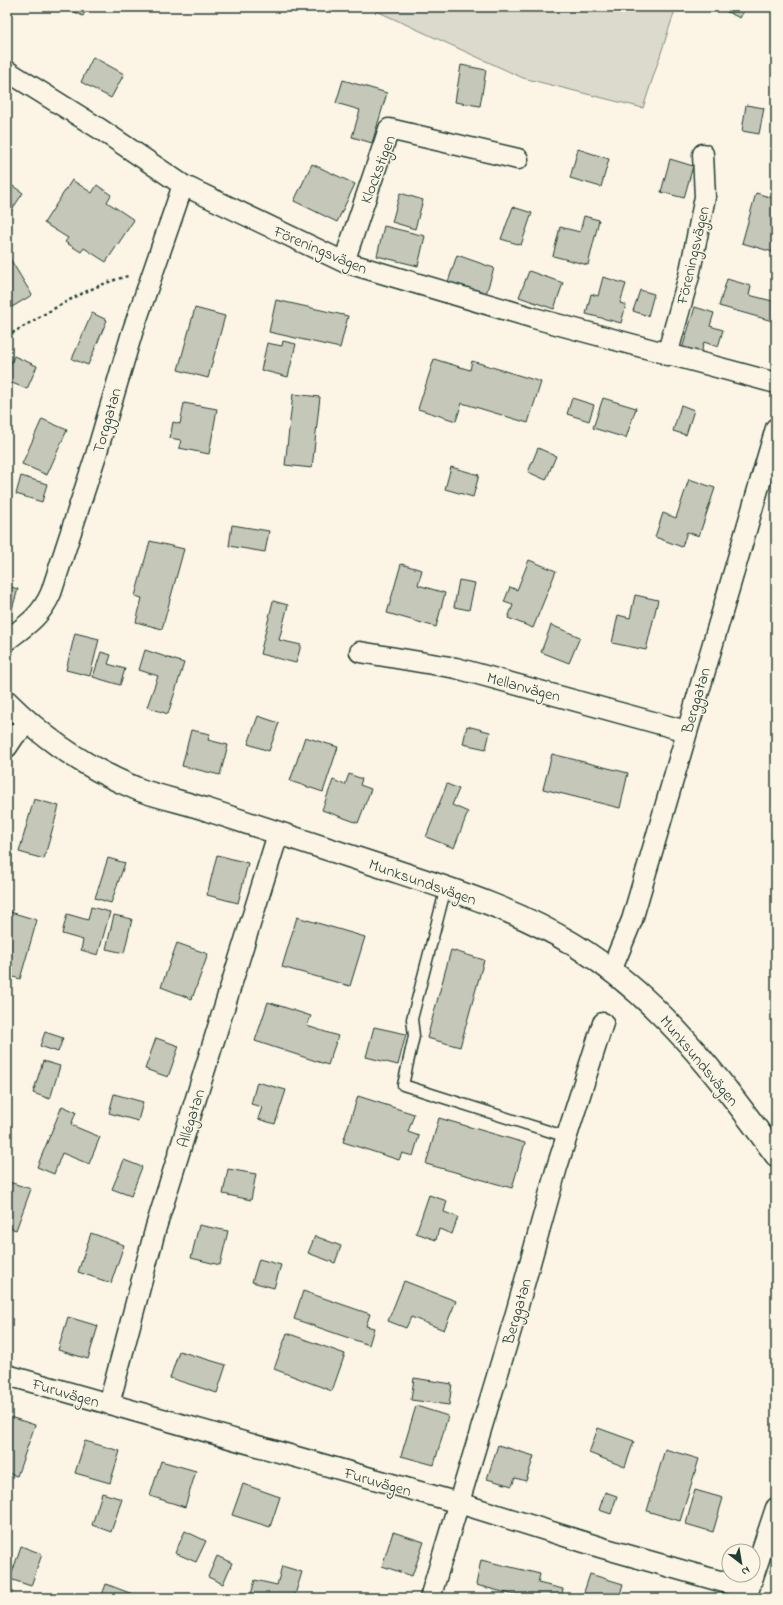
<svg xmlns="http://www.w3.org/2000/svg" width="783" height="1605" font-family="'Indie Flower',sans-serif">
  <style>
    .green { fill: #dcdacc; stroke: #7e8c80 }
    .building { fill: #c5c7b9; stroke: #1f3d34 }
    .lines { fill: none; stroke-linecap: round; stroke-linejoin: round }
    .service-casing { stroke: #1f3d34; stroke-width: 13 }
    .minor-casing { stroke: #1f3d34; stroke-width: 23 }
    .tertiary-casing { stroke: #1f3d34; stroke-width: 25 }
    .path { stroke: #1f3d34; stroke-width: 2.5; stroke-dasharray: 3 3; stroke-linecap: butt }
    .service { stroke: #fcf5e5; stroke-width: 10 }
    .minor { stroke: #fcf5e5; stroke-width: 20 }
    .tertiary { stroke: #fcf5e5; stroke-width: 22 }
    .labels { text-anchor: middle; stroke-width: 3; stroke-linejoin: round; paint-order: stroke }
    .street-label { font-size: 16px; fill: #1f3d34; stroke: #fcf5e5 }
  </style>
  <rect width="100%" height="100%" fill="#fcf5e5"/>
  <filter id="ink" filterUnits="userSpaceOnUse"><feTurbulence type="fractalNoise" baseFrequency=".025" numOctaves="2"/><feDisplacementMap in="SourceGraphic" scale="8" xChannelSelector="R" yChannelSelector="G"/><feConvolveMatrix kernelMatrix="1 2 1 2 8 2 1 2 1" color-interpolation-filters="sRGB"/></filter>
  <g filter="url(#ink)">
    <path class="green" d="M 358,7 L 676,7 L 643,108 L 523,78 L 370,8 Z"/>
    <path class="building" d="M 65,7 L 87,7 L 83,16 Z
      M 717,7 L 746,7 L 740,18 Z
      M 93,57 L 124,74 L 111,98 L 81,82 Z
      M 461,65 L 486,70 L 480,106 L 455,102 Z
      M 343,80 L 387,93 L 372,143 L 352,137 L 360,110 L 336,103 Z
      M 746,105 L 764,108 L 759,134 L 742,131 Z
      M 578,149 L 609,159 L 601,187 L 570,178 Z
      M 670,159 L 693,166 L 684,198 L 661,192 Z
      M 312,164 L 355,184 L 337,222 L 294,201 Z
      M 72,180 L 92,193 L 97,185 L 111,195 L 107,202 L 134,220 L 106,262 L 84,248 L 81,252 L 65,242 L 68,238 L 44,223 Z
      M 7,182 L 23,193 L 7,217 Z
      M 400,193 L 423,200 L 415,229 L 392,222 Z
      M 756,193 L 776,199 L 776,253 L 742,243 Z
      M 513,207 L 532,213 L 521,245 L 501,239 Z
      M 584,216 L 599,220 L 588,265 L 553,256 L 560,227 L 580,232 Z
      M 384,226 L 425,236 L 418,266 L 377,256 Z
      M 457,255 L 494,268 L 486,294 L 448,282 Z
      M 9,257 L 32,295 L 7,310 L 10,315 L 7,317 L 7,258 Z
      M 529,271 L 563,283 L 554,309 L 519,297 Z
      M 603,277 L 626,284 L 620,303 L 626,305 L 621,323 L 586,314 L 591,294 L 598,296 Z
      M 727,279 L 751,286 L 749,295 L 776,302 L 776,322 L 719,306 Z
      M 640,290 L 654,294 L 648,316 L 633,311 Z
      M 276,300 L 348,316 L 340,348 L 269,332 Z
      M 695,307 L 714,313 L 710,326 L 723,330 L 718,347 L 704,342 L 700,357 L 681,352 Z
      M 195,308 L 225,316 L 208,378 L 178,370 Z
      M 92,313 L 107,320 L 88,365 L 72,359 Z
      M 283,341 L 296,344 L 288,377 L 261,370 L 267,343 L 282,346 Z
      M 14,356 L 37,366 L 27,389 L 7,381 L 7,372 Z
      M 434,359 L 470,370 L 472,361 L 541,382 L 528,423 L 462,403 L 456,421 L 418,409 Z
      M 293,394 L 320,397 L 312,468 L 285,465 Z
      M 572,398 L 594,405 L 589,421 L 567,414 Z
      M 603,398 L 636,408 L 626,438 L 593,428 Z
      M 184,403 L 217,409 L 209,454 L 179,448 L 181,440 L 170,438 L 173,422 L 180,424 Z
      M 681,405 L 694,410 L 686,435 L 673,431 Z
      M 42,419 L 67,430 L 47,475 L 22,464 Z
      M 538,448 L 556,456 L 546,480 L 528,472 Z
      M 451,467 L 479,475 L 473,497 L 445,489 Z
      M 21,476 L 47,484 L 42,502 L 16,494 Z
      M 689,479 L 715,488 L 699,536 L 687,532 L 682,547 L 655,537 L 663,513 L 676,518 Z
      M 232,525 L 269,531 L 265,552 L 229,546 Z
      M 150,541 L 184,549 L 162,629 L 136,622 L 142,598 L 135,596 Z
      M 529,560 L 556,571 L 533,628 L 508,618 L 513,605 L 504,602 L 510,587 L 517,590 Z
      M 401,564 L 422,570 L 418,585 L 445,593 L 436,627 L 387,613 Z
      M 459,580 L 475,583 L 469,610 L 454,607 Z
      M 7,586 L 18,589 L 10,616 L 7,616 Z
      M 635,595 L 658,600 L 646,650 L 612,643 L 618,615 L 630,618 Z
      M 273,601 L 288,605 L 279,640 L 301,645 L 296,663 L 260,654 Z
      M 551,625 L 580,637 L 569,663 L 541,652 Z
      M 75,633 L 99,639 L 90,676 L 66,670 Z
      M 145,650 L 184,663 L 168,714 L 147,707 L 158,676 L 139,670 Z
      M 101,652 L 111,655 L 108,664 L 125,669 L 120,685 L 93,677 Z
      M 258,716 L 279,723 L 269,751 L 248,744 Z
      M 467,726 L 490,732 L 486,749 L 463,744 Z
      M 191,730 L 210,734 L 208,740 L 228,745 L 220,775 L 182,766 Z
      M 305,737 L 338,747 L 323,792 L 290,781 Z
      M 552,754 L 628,773 L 620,808 L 543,789 Z
      M 349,774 L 362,779 L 360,785 L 371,789 L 358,823 L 322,810 L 333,780 L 345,785 Z
      M 447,784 L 459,789 L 452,805 L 468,812 L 454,848 L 426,837 Z
      M 34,799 L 59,806 L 44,859 L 19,852 Z
      M 217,855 L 248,863 L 238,903 L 207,895 Z
      M 108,858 L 125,863 L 111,903 L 95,898 Z
      M 91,907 L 110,912 L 98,955 L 81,950 L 83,940 L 62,934 L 67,914 L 88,920 Z
      M 7,911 L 37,920 L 20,979 L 7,975 Z
      M 114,915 L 132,919 L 124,953 L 106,949 Z
      M 297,917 L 365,937 L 350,986 L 282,967 Z
      M 177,943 L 208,954 L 192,999 L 161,987 Z
      M 451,950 L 484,960 L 460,1047 L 427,1038 Z
      M 268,1002 L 311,1016 L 307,1026 L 338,1036 L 328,1065 L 255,1041 Z
      M 374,1027 L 406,1034 L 398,1065 L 366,1057 Z
      M 45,1032 L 63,1038 L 58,1052 L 40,1046 Z
      M 156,1038 L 179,1046 L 168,1077 L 145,1069 Z
      M 43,1061 L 60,1066 L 50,1099 L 33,1093 Z
      M 257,1082 L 286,1090 L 275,1124 L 258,1119 L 262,1107 L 251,1104 Z
      M 114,1094 L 143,1102 L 138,1121 L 109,1113 Z
      M 358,1096 L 414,1114 L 408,1132 L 419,1136 L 413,1156 L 402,1153 L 399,1160 L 343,1142 Z
      M 62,1106 L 76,1112 L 71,1125 L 100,1137 L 89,1164 L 62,1153 L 54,1174 L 37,1167 Z
      M 439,1118 L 525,1143 L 512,1188 L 426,1164 Z
      M 124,1160 L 142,1167 L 131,1196 L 112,1189 Z
      M 228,1169 L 256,1174 L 251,1200 L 223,1194 Z
      M 9,1182 L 31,1189 L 16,1230 L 7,1227 L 7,1186 Z
      M 429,1195 L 447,1201 L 444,1212 L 458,1217 L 452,1234 L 439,1229 L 436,1240 L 416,1233 Z
      M 199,1225 L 228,1231 L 220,1265 L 191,1258 Z
      M 91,1233 L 124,1245 L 111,1283 L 78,1272 Z
      M 315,1236 L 341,1246 L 335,1263 L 308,1253 Z
      M 259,1259 L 281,1265 L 274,1288 L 252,1282 Z
      M 404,1281 L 456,1301 L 444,1330 L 411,1317 L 406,1328 L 388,1321 Z
      M 303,1291 L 370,1314 L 366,1326 L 374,1328 L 369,1345 L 294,1319 Z
      M 68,1317 L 98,1326 L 88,1359 L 58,1350 Z
      M 287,1333 L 345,1354 L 332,1391 L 274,1369 Z
      M 179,1351 L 226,1365 L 217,1393 L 170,1378 Z
      M 414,1378 L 452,1384 L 449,1405 L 411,1400 Z
      M 416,1406 L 448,1416 L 434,1465 L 401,1456 Z
      M 7,1416 L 35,1425 L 17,1476 L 7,1473 Z
      M 598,1428 L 634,1441 L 625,1467 L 589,1453 Z
      M 85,1441 L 120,1451 L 110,1483 L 75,1473 Z
      M 498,1445 L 534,1456 L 526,1481 L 515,1478 L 512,1486 L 487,1479 Z
      M 665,1449 L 699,1459 L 680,1521 L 647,1511 Z
      M 161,1461 L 196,1471 L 185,1507 L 150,1496 Z
      M 243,1484 L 280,1497 L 270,1527 L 232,1515 Z
      M 695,1490 L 723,1498 L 713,1532 L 686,1524 Z
      M 605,1492 L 617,1496 L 611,1514 L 599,1510 Z
      M 102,1493 L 122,1499 L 111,1532 L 92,1525 Z
      M 185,1531 L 206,1541 L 196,1562 L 175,1553 Z
      M 393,1532 L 424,1542 L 412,1576 L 382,1566 Z
      M 21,1546 L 42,1554 L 31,1586 L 10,1579 Z
      M 217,1556 L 232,1563 L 223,1584 L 208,1577 Z
      M 481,1560 L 540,1574 L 538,1583 L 563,1589 L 561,1598 L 526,1598 L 476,1585 Z
      M 282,1566 L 302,1572 L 294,1598 L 250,1598 L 255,1580 L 277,1585 Z
      M 590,1574 L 623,1584 L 619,1598 L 582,1598 Z
      M 106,1584 L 135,1595 L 134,1598 L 101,1598 Z"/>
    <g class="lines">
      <defs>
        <path id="service" d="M 446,887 L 412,1019 L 414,1036 L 403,1085 L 567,1137"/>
        <path id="minor" d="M 7,71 L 100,129 L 183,185 L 344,262 L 534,318 L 776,383
          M 344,262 L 389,129 L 518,159
          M 667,355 L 689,276 L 705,197 L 703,154
          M 7,640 C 27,625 41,616 51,593 L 96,455 L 132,333 L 183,185
          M 360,652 L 456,668 L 686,731
          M 7,747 L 15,735 L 29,723
          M 611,971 L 632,920 L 776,428
          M 7,1375 L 459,1503 L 603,1548 L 748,1589
          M 109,1404 L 156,1227 L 278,834
          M 430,1598 L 514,1320 L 557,1167 L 603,1023
          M 746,1598 L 776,1508"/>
        <path id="tertiary" d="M 7,702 C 45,740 90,770 140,790 C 163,798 188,803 211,811 C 269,830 327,849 386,868 C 450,889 515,909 573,944 C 659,997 717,1075 776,1155"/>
      </defs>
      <use href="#service" class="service-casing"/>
      <use href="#minor" class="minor-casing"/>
      <use href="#tertiary" class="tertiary-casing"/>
      <path class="path" d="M 7,336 C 46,314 85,287 128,276"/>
      <use href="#service" class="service"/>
      <use href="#minor" class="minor"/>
      <use href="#tertiary" class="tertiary"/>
    </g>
  </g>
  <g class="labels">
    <g class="street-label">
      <text transform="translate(377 169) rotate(-69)" y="6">Klockstigen</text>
      <text transform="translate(321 249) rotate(23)" y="6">Föreningsvägen</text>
      <text transform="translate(692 255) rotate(-77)" y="6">Föreningsvägen</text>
      <text transform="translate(106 420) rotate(-74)" y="6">Torggatan</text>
      <text transform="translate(524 686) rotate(15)" y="6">Mellanvägen</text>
      <text transform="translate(695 700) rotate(-74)" y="6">Berggatan</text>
      <text transform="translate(423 881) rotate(19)" y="6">Munksundsvägen</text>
      <text transform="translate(700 1060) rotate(50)" y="6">Munksundsvägen</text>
      <text transform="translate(190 1118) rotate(-73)" y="6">Allégatan</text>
      <text transform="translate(516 1311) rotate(-74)" y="6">Berggatan</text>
      <text transform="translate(66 1392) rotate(16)" y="6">Furuvägen</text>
      <text transform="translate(378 1481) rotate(16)" y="6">Furuvägen</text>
    </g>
  </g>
  <rect width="783" height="1605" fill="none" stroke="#fcf5e5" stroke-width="24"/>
  <rect x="12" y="12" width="759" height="1581" fill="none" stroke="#1f3d34" stroke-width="1.5" filter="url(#ink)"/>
  <g transform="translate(741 1563) rotate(149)"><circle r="19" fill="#fcf5e5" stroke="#a4ab9e"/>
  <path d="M0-3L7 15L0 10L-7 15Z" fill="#1f3d34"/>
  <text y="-6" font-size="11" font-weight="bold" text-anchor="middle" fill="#1f3d34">N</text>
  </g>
</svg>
